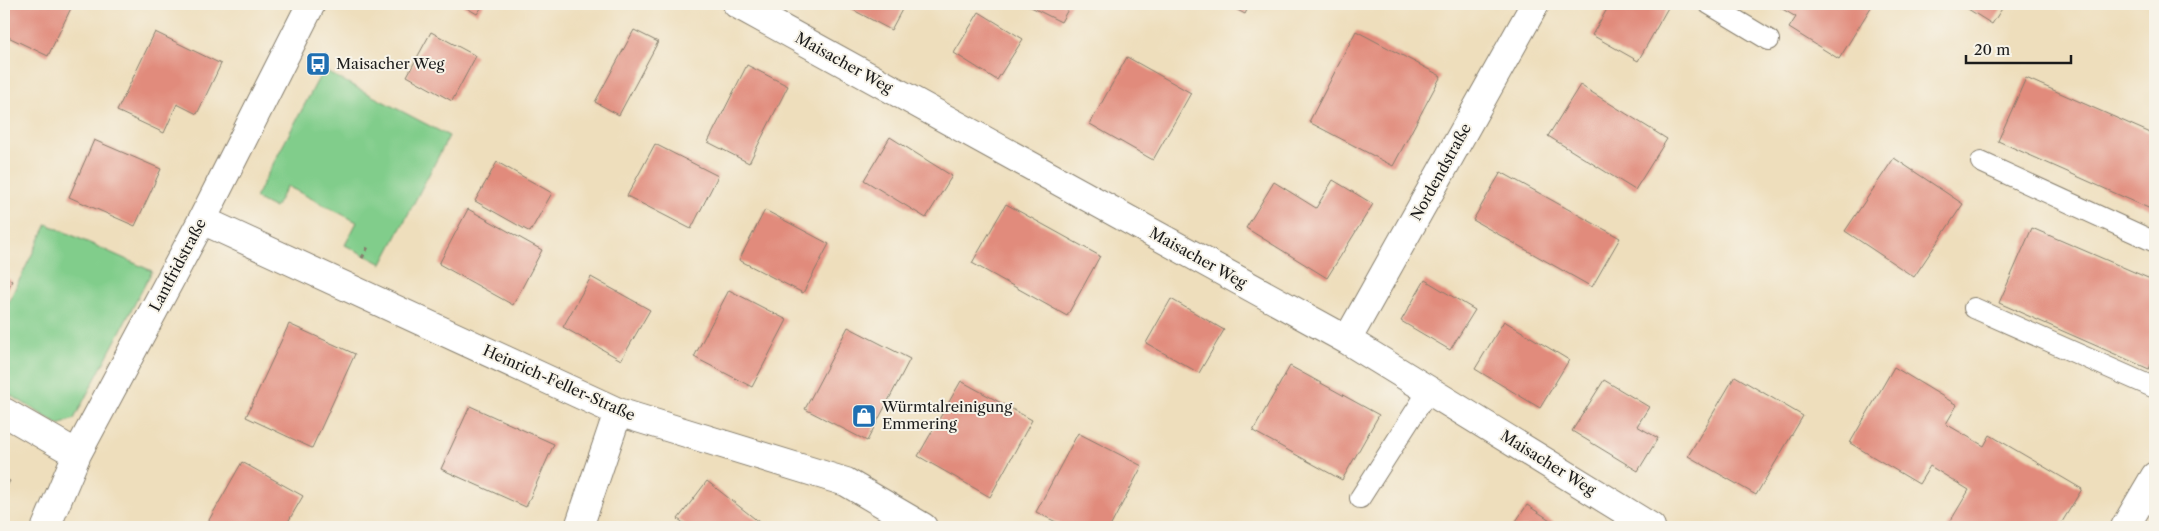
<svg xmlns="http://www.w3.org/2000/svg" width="2159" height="531" font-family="'Libre Caslon Text',serif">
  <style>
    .green { fill: #81cd8b; stroke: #4e7454 }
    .building { fill: #e18b7c }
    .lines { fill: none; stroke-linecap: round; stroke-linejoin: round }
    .lane-casing { stroke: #857d6c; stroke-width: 22 }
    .street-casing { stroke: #857d6c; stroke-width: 30 }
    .path { stroke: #857d6c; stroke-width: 3; stroke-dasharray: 4 4; stroke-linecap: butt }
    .lane { stroke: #fff; stroke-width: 20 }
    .street { stroke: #fff; stroke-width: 28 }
    .labels { text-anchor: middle; stroke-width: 4; stroke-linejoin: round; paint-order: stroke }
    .street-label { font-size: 15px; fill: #1c1c1c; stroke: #f7f3e8 }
    .poi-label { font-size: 15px; fill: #1c1c1c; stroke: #f7f3e8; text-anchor: start }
  </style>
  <rect width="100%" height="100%" fill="#f7f3e8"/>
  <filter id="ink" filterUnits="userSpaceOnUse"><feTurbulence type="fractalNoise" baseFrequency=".02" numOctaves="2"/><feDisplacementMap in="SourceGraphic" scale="10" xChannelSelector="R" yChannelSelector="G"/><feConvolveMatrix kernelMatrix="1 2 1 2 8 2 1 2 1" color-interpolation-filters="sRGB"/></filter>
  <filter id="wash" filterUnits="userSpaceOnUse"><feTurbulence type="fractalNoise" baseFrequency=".0096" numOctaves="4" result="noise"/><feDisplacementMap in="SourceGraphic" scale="20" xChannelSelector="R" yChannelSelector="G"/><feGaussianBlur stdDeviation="1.12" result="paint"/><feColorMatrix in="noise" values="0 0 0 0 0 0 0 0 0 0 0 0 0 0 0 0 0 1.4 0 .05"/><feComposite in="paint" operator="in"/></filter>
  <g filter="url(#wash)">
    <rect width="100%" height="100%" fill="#eedebc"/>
    <path class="green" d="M 323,70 L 449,136 L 382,264 L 345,245 L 357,222 L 287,186 L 275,208 L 255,198 Z
      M 47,224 L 152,271 L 74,419 L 59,425 L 4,391 L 4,311 Z"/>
    <g id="blocks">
      <path class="building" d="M 4,4 L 73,4 L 48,56 L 4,35 Z
        M 460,4 L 484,4 L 477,14 Z
        M 842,4 L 905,4 L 891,30 Z
        M 1025,4 L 1071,4 L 1061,22 Z
        M 1226,4 L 1250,4 L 1245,14 Z
        M 1610,4 L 1670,4 L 1638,61 L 1592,35 Z
        M 1774,4 L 1873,4 L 1839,59 L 1789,28 L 1796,17 Z
        M 1960,4 L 2005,4 L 1992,24 Z
        M 979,12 L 1023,39 L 997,80 L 954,53 Z
        M 634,30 L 658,42 L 619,115 L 595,102 Z
        M 1356,31 L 1441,76 L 1393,166 L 1309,122 Z
        M 155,32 L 221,64 L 197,114 L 177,104 L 164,133 L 117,111 Z
        M 431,32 L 476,56 L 452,101 L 407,76 Z
        M 1127,57 L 1191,93 L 1153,160 L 1090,124 Z
        M 747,65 L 788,86 L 749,163 L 708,142 Z
        M 2026,78 L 2155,135 L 2155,211 L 1998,141 Z
        M 1580,85 L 1667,139 L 1635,190 L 1548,136 Z
        M 890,137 L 952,176 L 926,218 L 864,180 Z
        M 94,140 L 161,169 L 135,226 L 69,197 Z
        M 655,144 L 718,176 L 691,229 L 627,196 Z
        M 1894,158 L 1963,204 L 1914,277 L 1845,231 Z
        M 497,162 L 552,193 L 530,232 L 475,201 Z
        M 1501,172 L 1620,238 L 1592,287 L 1473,220 Z
        M 1333,180 L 1373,204 L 1327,278 L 1246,228 L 1274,182 L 1316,208 Z
        M 1006,204 L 1100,256 L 1067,316 L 972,263 Z
        M 468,209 L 542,250 L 513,305 L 439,264 Z
        M 765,210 L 829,244 L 803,293 L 739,260 Z
        M 2032,228 L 2155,281 L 2155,356 L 2149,369 L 1999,303 Z
        M 4,276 L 12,281 L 4,295 Z
        M 591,277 L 650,310 L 621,360 L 563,327 Z
        M 1425,280 L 1475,310 L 1450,350 L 1401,321 Z
        M 729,290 L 787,320 L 752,387 L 694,357 Z
        M 1171,299 L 1224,330 L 1199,373 L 1146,343 Z
        M 1504,321 L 1569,360 L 1540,408 L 1475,369 Z
        M 289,324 L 355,354 L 312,448 L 246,417 Z
        M 848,327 L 910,359 L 867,441 L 805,409 Z
        M 1290,366 L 1379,415 L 1342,480 L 1253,431 Z
        M 1894,367 L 1957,405 L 1946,424 L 1984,446 L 1990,435 L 2082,489 L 2059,527 L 1947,527 L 1969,490 L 1930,466 L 1919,484 L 1850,443 Z
        M 1735,376 L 1803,416 L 1756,495 L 1688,456 Z
        M 1604,380 L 1649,407 L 1637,426 L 1658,438 L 1638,471 L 1572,431 Z
        M 961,381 L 1032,420 L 990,497 L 918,456 Z
        M 470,406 L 554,444 L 526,507 L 441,469 Z
        M 1078,433 L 1142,466 L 1110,527 L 1066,527 L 1036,512 Z
        M 242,462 L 303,496 L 285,527 L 205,527 Z
        M 4,477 L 10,481 L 4,491 Z
        M 707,481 L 759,522 L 755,527 L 689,527 L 678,519 Z
        M 1527,505 L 1561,527 L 1512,527 Z"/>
    </g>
  </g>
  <g filter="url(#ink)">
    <use href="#blocks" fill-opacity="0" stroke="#857d6c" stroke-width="1"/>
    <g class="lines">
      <defs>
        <path id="lane" d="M 1709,4 L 1769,40
          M 1981,162 L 2155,242
          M 1974,308 L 2155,388
          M 1360,498 L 1429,390"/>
        <path id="street" d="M 737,4 L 1347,340 L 1651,527
          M 202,220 L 618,412 L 846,482 L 923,527
          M 1347,340 L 1535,4
          M 4,412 L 77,454
          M 46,527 L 77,454 L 202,220 L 311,4
          M 579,527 L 618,412
          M 2125,527 L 2155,476"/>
      </defs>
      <use href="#lane" class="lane-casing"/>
      <use href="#street" class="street-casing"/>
      <path class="path" d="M 362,258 L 369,245"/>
      <use href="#lane" class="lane"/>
      <use href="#street" class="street"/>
    </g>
  </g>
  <defs>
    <symbol id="bus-square" viewBox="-11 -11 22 22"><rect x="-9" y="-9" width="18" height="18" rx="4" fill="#1f6fb2" stroke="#f7f3e8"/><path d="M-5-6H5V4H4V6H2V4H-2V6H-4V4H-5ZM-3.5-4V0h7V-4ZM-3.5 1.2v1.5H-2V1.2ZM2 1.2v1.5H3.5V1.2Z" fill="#fff"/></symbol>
    <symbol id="shop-square" viewBox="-11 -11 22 22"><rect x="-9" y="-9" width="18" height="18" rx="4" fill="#1f6fb2" stroke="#f7f3e8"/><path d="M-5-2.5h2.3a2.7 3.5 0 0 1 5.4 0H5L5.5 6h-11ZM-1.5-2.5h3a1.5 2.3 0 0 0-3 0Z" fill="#fff"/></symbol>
  </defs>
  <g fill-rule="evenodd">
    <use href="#bus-square" x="304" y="50" width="28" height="28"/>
    <use href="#shop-square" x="850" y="402" width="28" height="28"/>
  </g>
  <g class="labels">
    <g class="street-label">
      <text transform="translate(844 63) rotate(29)" y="5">Maisacher Weg</text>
      <text transform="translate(1441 172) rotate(-61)" y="5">Nordendstraße</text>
      <text transform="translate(1198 258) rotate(29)" y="5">Maisacher Weg</text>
      <text transform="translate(178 265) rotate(-62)" y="5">Lantfridstraße</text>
      <text transform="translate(559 383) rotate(24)" y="5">Heinrich-Feller-Straße</text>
      <text transform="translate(1548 463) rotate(32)" y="5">Maisacher Weg</text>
    </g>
    <g class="poi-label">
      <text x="336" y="69">Maisacher Weg</text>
      <text x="882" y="412">Würmtalreinigung<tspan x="882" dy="17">Emmering</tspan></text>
    </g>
  </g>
  <rect width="2159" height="531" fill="none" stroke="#f7f3e8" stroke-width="20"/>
  <path d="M1966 55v8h105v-8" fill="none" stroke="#1c1c1c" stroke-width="2.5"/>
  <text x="1974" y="55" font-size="15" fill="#1c1c1c" stroke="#f7f3e8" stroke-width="4" paint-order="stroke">20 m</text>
</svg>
